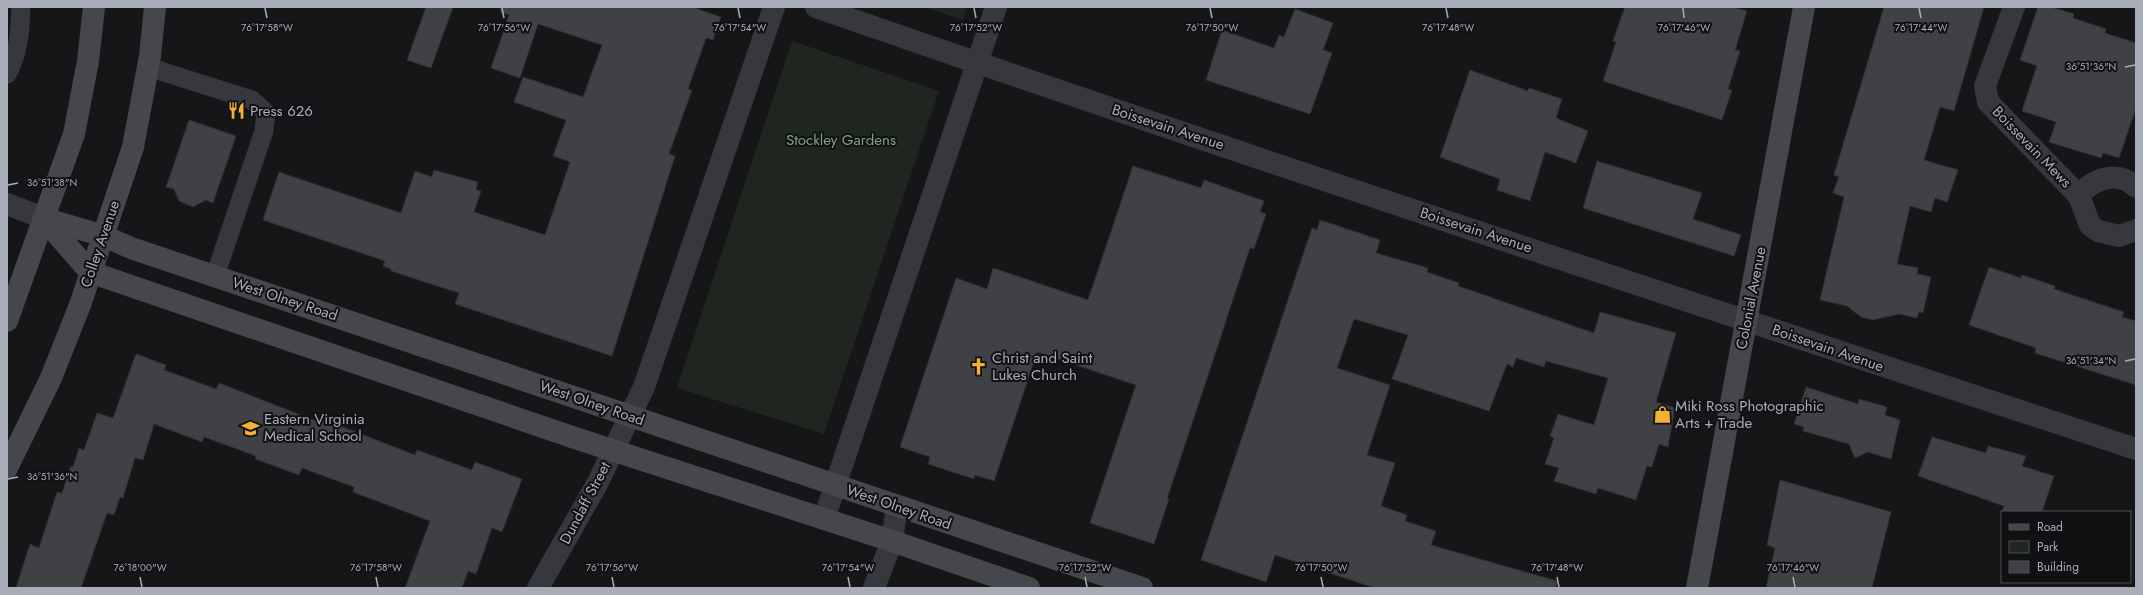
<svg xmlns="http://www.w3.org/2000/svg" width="2143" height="595" font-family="Jost,sans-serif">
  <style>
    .green { fill: #1e261f }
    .building { fill: #404145; stroke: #303034 }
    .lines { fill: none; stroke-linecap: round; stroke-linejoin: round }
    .lane { stroke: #37383d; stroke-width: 19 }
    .street { stroke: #37383d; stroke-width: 22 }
    .secondary { stroke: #45474d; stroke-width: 22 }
    .ticks { fill: none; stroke: #a8adb8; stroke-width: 1.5 }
    .labels { text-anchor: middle; stroke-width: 4; stroke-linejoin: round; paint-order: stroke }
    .poi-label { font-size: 15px; fill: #a8adb8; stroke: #111113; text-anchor: start }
    .street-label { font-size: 15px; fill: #a8adb8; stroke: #111113 }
    .park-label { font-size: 15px; fill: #7fa381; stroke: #111113 }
    .ticks-label { font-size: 10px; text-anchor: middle; fill: #a8adb8; stroke: #111113; stroke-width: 4; stroke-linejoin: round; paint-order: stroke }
  </style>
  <rect width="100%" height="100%" fill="#161618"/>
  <path class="green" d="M 924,7 L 967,7 L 963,20 Z
    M 792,41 L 939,91 L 824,434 L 677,388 Z"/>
  <path class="building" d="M 426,7 L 453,7 L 431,68 L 407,60 Z
    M 501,7 L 692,7 L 721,17 L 713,40 L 706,38 L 688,89 L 692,90 L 669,154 L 675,156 L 612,356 L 455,304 L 459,293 L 391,271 L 391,269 L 383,266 L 385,261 L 263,220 L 279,172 L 401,213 L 415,171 L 432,177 L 434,170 L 478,182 L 476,190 L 481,191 L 474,212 L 545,235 L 570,162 L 553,156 L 566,120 L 514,102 L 523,77 L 583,97 L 602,45 L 538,24 L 520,78 L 491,68 L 509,15 L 500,12 Z
    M 1625,7 L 1733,7 L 1747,11 L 1735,50 L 1740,51 L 1728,89 L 1732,90 L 1722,120 L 1603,81 L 1616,42 L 1613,41 Z
    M 1884,7 L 1984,7 L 1954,111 L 1940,107 L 1924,160 L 1958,170 L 1947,202 L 1935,198 L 1931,212 L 1910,206 L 1897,264 L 1918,268 L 1917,274 L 1931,277 L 1923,313 L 1919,312 L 1917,318 L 1899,314 L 1873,320 L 1861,317 L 1847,306 L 1820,300 L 1844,197 L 1833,193 L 1839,177 L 1834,175 Z
    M 2038,7 L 2051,7 L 2074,14 L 2073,18 L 2106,29 L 2105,33 L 2136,43 L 2136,108 L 2119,158 L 2103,153 L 2101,158 L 2049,142 L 2056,122 L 2022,111 L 2037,66 L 2020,60 Z
    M 1295,9 L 1333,23 L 1323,50 L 1332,53 L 1310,114 L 1206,80 L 1222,30 L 1274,48 L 1279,35 L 1284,37 Z
    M 1470,70 L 1528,91 L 1529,88 L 1562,99 L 1556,118 L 1588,131 L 1576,163 L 1545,152 L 1530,201 L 1497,190 L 1500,179 L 1440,157 Z
    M 189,120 L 236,136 L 213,203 L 206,200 L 193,207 L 179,201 L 174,189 L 166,187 Z
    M 1597,161 L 1702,193 L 1693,219 L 1741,235 L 1734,256 L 1583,208 Z
    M 1133,166 L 1201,188 L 1204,180 L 1264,201 L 1260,212 L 1266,214 L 1254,249 L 1250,248 L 1167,499 L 1169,499 L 1154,544 L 1090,523 L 1136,385 L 1037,352 L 994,481 L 975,475 L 974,479 L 928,464 L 930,457 L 900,447 L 956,278 L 987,289 L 993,268 L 1088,300 Z
    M 1320,220 L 1380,240 L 1376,253 L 1428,268 L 1427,272 L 1459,283 L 1458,286 L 1594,333 L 1600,312 L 1676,333 L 1656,402 L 1675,408 L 1668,447 L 1659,444 L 1652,467 L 1647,466 L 1636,500 L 1598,488 L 1596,494 L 1554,481 L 1559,468 L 1545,464 L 1554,438 L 1550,436 L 1558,414 L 1594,425 L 1608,378 L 1546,361 L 1544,367 L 1516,358 L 1513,367 L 1507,364 L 1489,411 L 1392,379 L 1408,335 L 1354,319 L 1337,368 L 1390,385 L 1367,455 L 1395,463 L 1381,506 L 1407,515 L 1405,521 L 1436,531 L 1431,545 L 1557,581 L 1556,588 L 1375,588 L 1275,555 L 1266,582 L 1201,560 L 1312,228 L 1317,230 Z
    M 1989,267 L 2021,278 L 2022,275 L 2055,286 L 2054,289 L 2124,312 L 2122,317 L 2136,321 L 2136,385 L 2035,353 L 2036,348 L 1969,325 Z
    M 136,354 L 166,365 L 164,370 L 216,389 L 219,383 L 316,421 L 317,417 L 415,455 L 417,450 L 472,470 L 475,462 L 522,479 L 502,532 L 492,528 L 476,574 L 468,571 L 462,588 L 405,588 L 430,521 L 353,492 L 354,487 L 302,468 L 299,475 L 255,459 L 256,456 L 204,437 L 202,442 L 154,424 L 143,460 L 135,458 L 123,498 L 120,497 L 114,515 L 107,513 L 81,588 L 16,588 L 30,544 L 39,548 L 57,492 L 62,493 L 71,466 L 73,467 L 79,448 L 84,450 L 97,413 L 113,418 Z
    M 1806,387 L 1858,404 L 1859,399 L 1887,407 L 1885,415 L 1900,420 L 1891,459 L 1868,452 L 1855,458 L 1849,444 L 1803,431 L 1804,427 L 1794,424 Z
    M 1932,437 L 1986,453 L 1988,446 L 2026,456 L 2022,466 L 2054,476 L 2042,512 L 2002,512 L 2004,506 L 1918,476 Z
    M 1780,480 L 1891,512 L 1872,588 L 1766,588 L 1775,548 L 1767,545 Z"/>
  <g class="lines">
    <path class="lane" d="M 148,67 L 252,100 L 266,113 L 264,131 L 215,276
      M 7,74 C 19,53 20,31 21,7"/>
    <path class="street" d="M 816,7 C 1254,159 1695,304 2136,449
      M 2014,7 L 1985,86 L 1988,102 L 2079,196
      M 2136,187 C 2118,170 2093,178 2079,196 L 2090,225 L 2098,231 L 2119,236 L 2136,230
      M 7,204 L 43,218
      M 824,519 L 996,7
      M 538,588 L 597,484 L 644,387 L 774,7
      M 874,588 L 892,541 L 897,507"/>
    <path class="secondary" d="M 43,218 L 104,236 L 131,248 L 1142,588
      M 43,218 L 90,272 L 578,439 L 892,541 L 1029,588
      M 7,321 L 74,134 L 88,61 L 94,7
      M 7,468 L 51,378 L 80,305 L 133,147 L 150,56 L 155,7
      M 1697,588 L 1804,7"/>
  </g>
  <path class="ticks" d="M 265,8 L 267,18M 502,8 L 504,18M 738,8 L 740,18M 974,8 L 976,18M 1210,8 L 1212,18M 1446,8 L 1448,18M 1683,8 L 1684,18M 1919,8 L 1921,18M 2125,67 L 2135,65M 8,185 L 18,183M 2125,361 L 2135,359M 8,479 L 18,477M 140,577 L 142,587M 376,577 L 378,587M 612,577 L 614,587M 848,577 L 850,587M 1085,577 L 1087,587M 1321,577 L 1323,587M 1557,577 L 1559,587M 1793,577 L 1795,587"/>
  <defs>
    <symbol id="restaurant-bare" viewBox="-9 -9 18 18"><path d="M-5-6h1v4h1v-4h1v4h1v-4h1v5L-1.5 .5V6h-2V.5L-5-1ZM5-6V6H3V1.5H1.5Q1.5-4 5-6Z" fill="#f2b134" stroke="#111113" stroke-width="2.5" paint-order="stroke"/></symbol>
    <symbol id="church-bare" viewBox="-9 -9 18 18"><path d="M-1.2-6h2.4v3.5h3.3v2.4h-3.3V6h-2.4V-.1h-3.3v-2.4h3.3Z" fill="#f2b134" stroke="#111113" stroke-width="2.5" paint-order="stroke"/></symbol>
    <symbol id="shop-bare" viewBox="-9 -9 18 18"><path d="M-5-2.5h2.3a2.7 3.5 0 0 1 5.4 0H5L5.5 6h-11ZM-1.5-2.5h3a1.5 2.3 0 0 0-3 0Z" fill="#f2b134" stroke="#111113" stroke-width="2.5" paint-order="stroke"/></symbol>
    <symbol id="university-bare" viewBox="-9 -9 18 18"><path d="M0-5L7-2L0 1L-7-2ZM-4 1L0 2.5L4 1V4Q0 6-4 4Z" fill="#f2b134" stroke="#111113" stroke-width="2.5" paint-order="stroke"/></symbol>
  </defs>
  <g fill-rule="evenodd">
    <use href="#restaurant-bare" x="224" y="98" width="25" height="25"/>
    <use href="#church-bare" x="966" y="354" width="25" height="25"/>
    <use href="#shop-bare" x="1650" y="402" width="25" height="25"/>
    <use href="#university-bare" x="238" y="416" width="25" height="25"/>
  </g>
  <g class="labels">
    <g class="poi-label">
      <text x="250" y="116">Press 626</text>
      <text x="992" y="363">Christ and Saint<tspan x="992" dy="17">Lukes Church</tspan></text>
      <text x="1675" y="411">Miki Ross Photographic<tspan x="1675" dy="17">Arts + Trade</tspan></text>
      <text x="264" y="424">Eastern Virginia<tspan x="264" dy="17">Medical School</tspan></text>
    </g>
    <g class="street-label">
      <text transform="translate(1168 127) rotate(18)" y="5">Boissevain Avenue</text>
      <text transform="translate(2032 147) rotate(46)" y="5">Boissevain Mews</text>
      <text transform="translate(1476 230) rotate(18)" y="5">Boissevain Avenue</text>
      <text transform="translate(100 244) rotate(-71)" y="5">Colley Avenue</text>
      <text transform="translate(1751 298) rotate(-79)" y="5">Colonial Avenue</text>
      <text transform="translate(285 299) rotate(18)" y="5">West Olney Road</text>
      <text transform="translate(1828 348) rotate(19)" y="5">Boissevain Avenue</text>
      <text transform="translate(592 403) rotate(19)" y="5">West Olney Road</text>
      <text transform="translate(585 503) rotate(-62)" y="5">Dundaff Street</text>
      <text transform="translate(899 507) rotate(19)" y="5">West Olney Road</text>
    </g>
    <g class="park-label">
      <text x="841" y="145">Stockley Gardens</text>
    </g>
  </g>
  <g class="ticks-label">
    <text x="504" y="31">76°17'56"W</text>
    <text x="1212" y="31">76°17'50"W</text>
    <text x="1448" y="31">76°17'48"W</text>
    <text x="1684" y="31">76°17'46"W</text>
    <text x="1921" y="31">76°17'44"W</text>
    <text x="267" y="31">76°17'58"W</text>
    <text x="740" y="31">76°17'54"W</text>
    <text x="976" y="31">76°17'52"W</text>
    <text x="2091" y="70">36°51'36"N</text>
    <text x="52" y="186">36°51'38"N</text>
    <text x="2091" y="364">36°51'34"N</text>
    <text x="52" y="480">36°51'36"N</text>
    <text x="140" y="571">76°18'00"W</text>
    <text x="376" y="571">76°17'58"W</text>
    <text x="612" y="571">76°17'56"W</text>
    <text x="848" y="571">76°17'54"W</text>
    <text x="1085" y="571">76°17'52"W</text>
    <text x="1321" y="571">76°17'50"W</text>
    <text x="1557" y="571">76°17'48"W</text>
    <text x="1793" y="571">76°17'46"W</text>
  </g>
  <rect width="2143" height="595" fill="none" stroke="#a8adb8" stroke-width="16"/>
  <rect x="2001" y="511" width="130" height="72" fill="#111113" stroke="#4d4f55"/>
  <rect x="2009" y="524" width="20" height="6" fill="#45474d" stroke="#4d4f55"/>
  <text x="2037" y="531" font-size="12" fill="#a8adb8">Road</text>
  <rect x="2009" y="541" width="20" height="12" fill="#1e261f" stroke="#4d4f55"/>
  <text x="2037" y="551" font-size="12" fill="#a8adb8">Park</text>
  <rect x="2009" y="561" width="20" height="12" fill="#404145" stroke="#4d4f55"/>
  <text x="2037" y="571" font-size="12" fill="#a8adb8">Building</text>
</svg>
